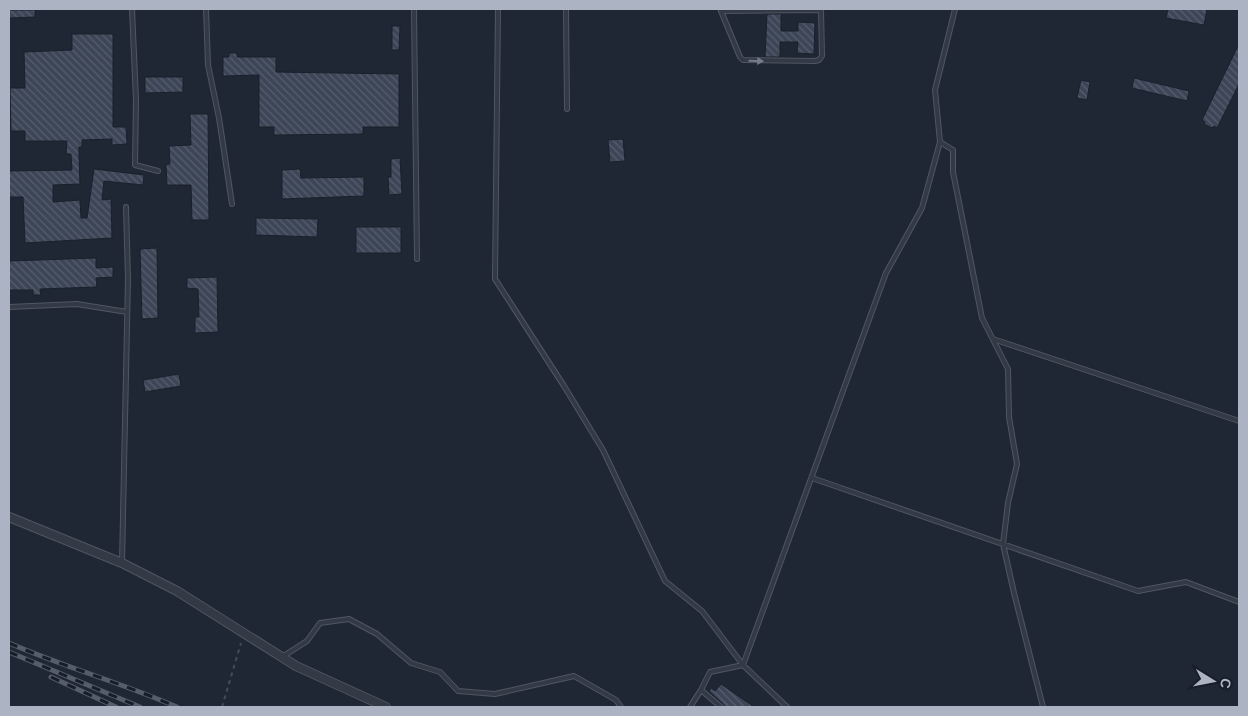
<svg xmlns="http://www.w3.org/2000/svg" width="1248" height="716" font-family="Barlow,sans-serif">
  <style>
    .building { fill: url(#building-back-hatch); stroke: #1a202b }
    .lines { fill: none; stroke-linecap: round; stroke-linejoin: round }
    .service-casing { stroke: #505663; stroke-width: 6 }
    .minor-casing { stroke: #505663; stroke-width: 10 }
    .path { stroke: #3f4f53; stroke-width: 2; stroke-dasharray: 4 4; stroke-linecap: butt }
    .service { stroke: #333945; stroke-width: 4 }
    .minor { stroke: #333945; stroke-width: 8 }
    .rail-casing { stroke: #555d6c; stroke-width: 5 }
    .rail { stroke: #181e29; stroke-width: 3; stroke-dasharray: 9; stroke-linecap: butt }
    .oneway { fill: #767c8a }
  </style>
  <defs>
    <pattern id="building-back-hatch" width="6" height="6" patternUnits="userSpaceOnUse" patternTransform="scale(1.25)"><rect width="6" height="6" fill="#3d4657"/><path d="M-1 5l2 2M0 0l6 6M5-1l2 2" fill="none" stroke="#565e6e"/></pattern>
  </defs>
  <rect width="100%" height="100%" fill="#1f2734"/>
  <path class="building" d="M 1168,9 L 1207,9 L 1204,25 L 1166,18 Z
    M 9,10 L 35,10 L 35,17 L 9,18 Z
    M 767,14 L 781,14 L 781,31 L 798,31 L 798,22 L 815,23 L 814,54 L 797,53 L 798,42 L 780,42 L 780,57 L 765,57 Z
    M 392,26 L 400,26 L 399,50 L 392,50 Z
    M 72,34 L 113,34 L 113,127 L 126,127 L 127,144 L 112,145 L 112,139 L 82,140 L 82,147 L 79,147 L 79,156 L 80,184 L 53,185 L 53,202 L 80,200 L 81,218 L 87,218 L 94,169 L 144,175 L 143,185 L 104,181 L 102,200 L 111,199 L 112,238 L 25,243 L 23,197 L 9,197 L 9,171 L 72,170 L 71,154 L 66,154 L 67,141 L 25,141 L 25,131 L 11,131 L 10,88 L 25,88 L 24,52 L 72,50 Z
    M 1239,44 L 1239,84 L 1217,128 L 1214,126 L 1212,128 L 1204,124 L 1205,122 L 1202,120 Z
    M 229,53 L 237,53 L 237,57 L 276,57 L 276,72 L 399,74 L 399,127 L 363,127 L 363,134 L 274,135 L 274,127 L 259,127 L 259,75 L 223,76 L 223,57 L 229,57 Z
    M 145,77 L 183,77 L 183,92 L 145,93 Z
    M 1134,78 L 1189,91 L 1187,101 L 1132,88 Z
    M 1081,80 L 1090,82 L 1087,100 L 1077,98 Z
    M 190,114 L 208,114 L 209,220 L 192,220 L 191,185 L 167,185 L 166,164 L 170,164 L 169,146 L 191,145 Z
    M 623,139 L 625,161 L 610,162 L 608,140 Z
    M 400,158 L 402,194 L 389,195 L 388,177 L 391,177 L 391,159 Z
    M 300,169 L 301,178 L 364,177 L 364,196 L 282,199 L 282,170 Z
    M 256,218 L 318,219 L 317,237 L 256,235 Z
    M 356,227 L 401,227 L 401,253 L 356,253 Z
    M 157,248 L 158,318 L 142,319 L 140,249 Z
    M 96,258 L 96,268 L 113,267 L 113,277 L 96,278 L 97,287 L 40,289 L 41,295 L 33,295 L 33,290 L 9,290 L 9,261 Z
    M 217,277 L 218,332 L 195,333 L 195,317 L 199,317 L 198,289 L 187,288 L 187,278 Z
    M 179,374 L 181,386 L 145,392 L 143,380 Z
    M 721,684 L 754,707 L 725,707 L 723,704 L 709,691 L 711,688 L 715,691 Z"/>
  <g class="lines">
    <defs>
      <path id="service" d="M 132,9 L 136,100 L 135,165 L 158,171
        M 206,9 L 208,65 L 219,118 L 232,204
        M 414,9 L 417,259
        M 498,9 L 495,279 L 564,386 L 603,450 L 665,581 L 702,611 L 743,665 L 787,707
        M 566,9 L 567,109
        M 721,11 L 740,57 L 743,60 L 815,61 L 819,60 L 822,56 L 821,10
        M 721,11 L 821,10
        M 940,142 L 953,150 L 953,172 L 982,318 L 1008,369 L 1009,417 L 1017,464 L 1008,503 L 1003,544 L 1014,593 L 1043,707
        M 9,307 L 77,304 L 127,312
        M 993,339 L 1239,421
        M 812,478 L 1138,591 L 1186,582 L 1239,602
        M 122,563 L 128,279 L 126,207
        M 282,657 L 307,641 L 320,623 L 349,619 L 377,634 L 411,663 L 440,672 L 458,691 L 495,694 L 574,676 L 616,700 L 621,707
        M 701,690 L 721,707
        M 690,707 L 701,690 L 710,672 L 743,665 L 886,273 L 922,208 L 940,142 L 935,90 L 955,9"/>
      <path id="minor" d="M 9,517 L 122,563 L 177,591 L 296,666 L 386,707"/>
    </defs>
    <use href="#service" class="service-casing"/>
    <use href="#minor" class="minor-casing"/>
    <path class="path" d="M 222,707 L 241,643"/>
    <use href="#service" class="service"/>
    <use href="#minor" class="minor"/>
    <defs>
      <path id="rail" d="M 9,643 C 64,667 122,683 177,707
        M 9,652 L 140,707
        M 51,677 L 116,707"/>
    </defs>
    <use href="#rail" class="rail-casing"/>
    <use href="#rail" class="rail"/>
  </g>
  <defs><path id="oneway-solid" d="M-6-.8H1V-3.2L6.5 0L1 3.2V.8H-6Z" transform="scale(1.25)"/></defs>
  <use class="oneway" href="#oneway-solid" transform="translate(756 61) rotate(1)"/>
  <rect width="1248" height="716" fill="none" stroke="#acb3c2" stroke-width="20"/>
  <g transform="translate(1213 681) rotate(100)" stroke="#181e29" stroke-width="4" paint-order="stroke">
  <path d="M0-4L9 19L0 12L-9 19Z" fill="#acb3c2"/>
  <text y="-8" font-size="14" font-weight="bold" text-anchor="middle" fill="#acb3c2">С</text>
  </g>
</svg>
